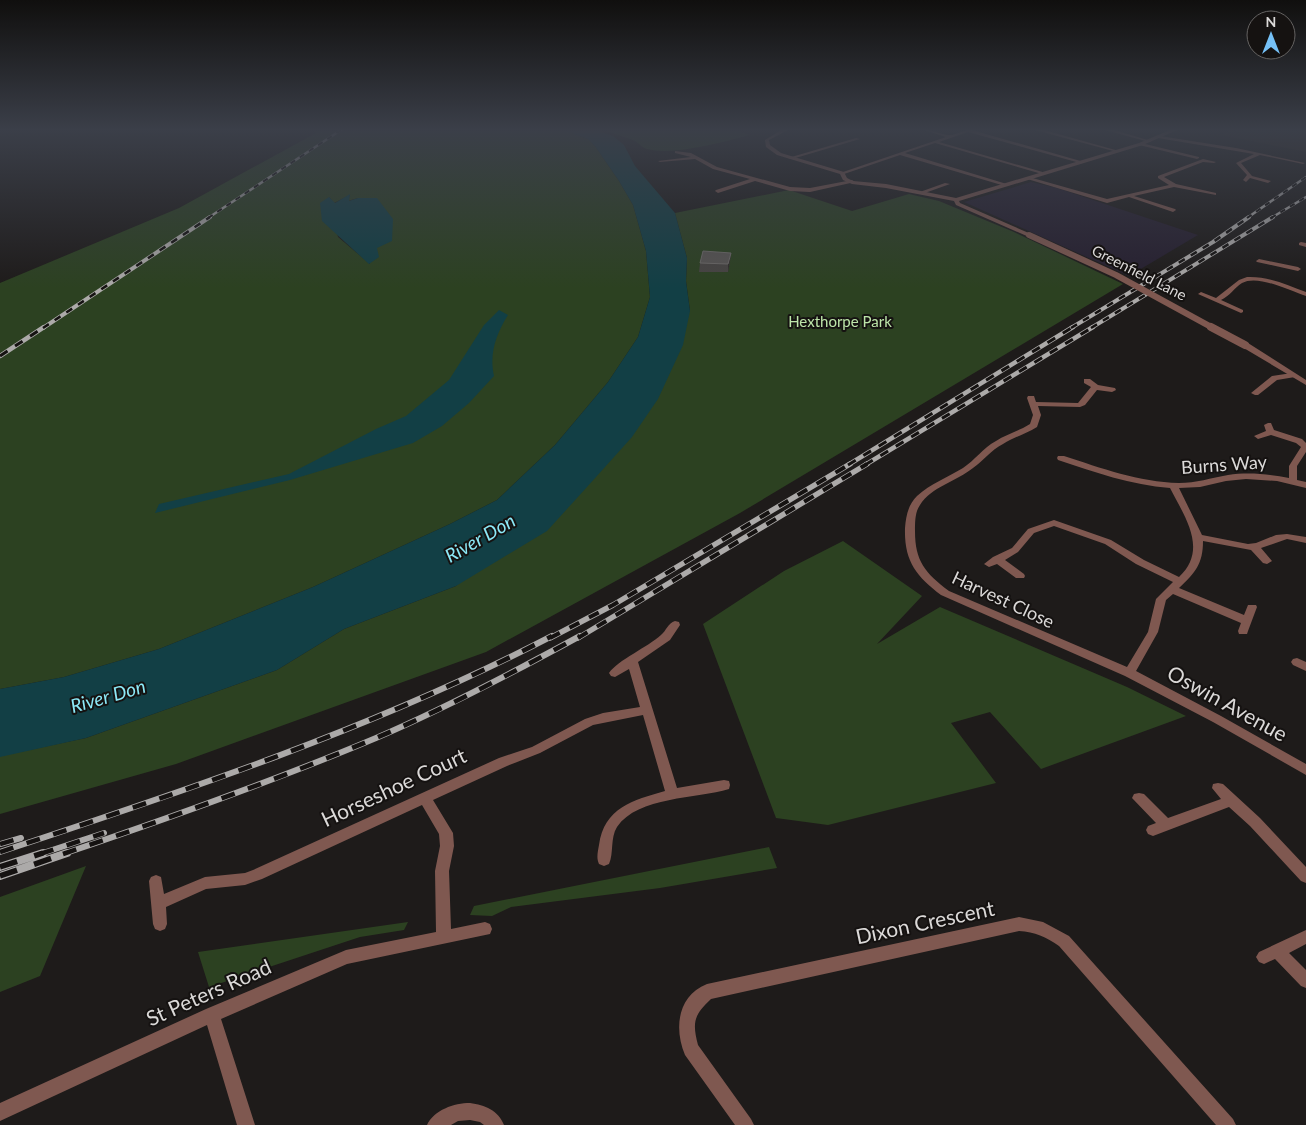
<svg xmlns="http://www.w3.org/2000/svg" width="1306" height="1125" font-family="Lato,sans-serif">
  <style>
    .built { fill: #2b231e }
    .education { fill: #261f2f }
    .green { fill: #2c4121; fill-rule: evenodd }
    .water { fill: #123f45 }
    .lines { fill: none; stroke-linecap: round; stroke-linejoin: round }
    .minor { fill: #7f5850; fill-rule: evenodd }
    .tertiary { fill: #7f5850; fill-rule: evenodd }
    .rail-far5-casing { stroke: #acaaa9; stroke-width: 2.5 }
    .rail-far4-casing { stroke: #acaaa9; stroke-width: 4 }
    .rail-far3-casing { stroke: #acaaa9; stroke-width: 4.5 }
    .rail-far2-casing { stroke: #acaaa9; stroke-width: 5.5 }
    .rail-far1-casing { stroke: #acaaa9; stroke-width: 6 }
    .rail-casing { stroke: #acaaa9; stroke-width: 8 }
    .rail-far5 { stroke: #151211; stroke-width: 2; stroke-dasharray: 5.5; stroke-linecap: butt }
    .rail-far4 { stroke: #151211; stroke-width: 2.5; stroke-dasharray: 7; stroke-linecap: butt }
    .rail-far3 { stroke: #151211; stroke-width: 3; stroke-dasharray: 9; stroke-linecap: butt }
    .rail-far2 { stroke: #151211; stroke-width: 4; stroke-dasharray: 11; stroke-linecap: butt }
    .rail-far1 { stroke: #151211; stroke-width: 4.5; stroke-dasharray: 14; stroke-linecap: butt }
    .rail { stroke: #151211; stroke-width: 5.5; stroke-dasharray: 18; stroke-linecap: butt }
    .tertiary-bridge-far1 { stroke: #7f5850; stroke-width: 6 }
    .tertiary-bridge { stroke: #7f5850; stroke-width: 8 }
    .wall { fill: #474442 }
    .shaded-wall { fill: #302d2b }
    .building { fill: #575452; stroke: #6c6967 }
    .labels { text-anchor: middle; stroke-width: 4; stroke-linejoin: round; paint-order: stroke }
    .far-street-label { font-size: 15px; fill: #dbd9d8; stroke: #151211 }
    .far-park-label { font-size: 15px; fill: #bde5a9; stroke: #151211 }
    .street-label { font-size: 18px; fill: #dbd9d8; stroke: #151211 }
    .water-label { font-size: 19px; font-style: italic; fill: #8ce9f7; stroke: #151211 }
    .near-street-label { font-size: 21px; fill: #dbd9d8; stroke: #151211 }
  </style>
  <rect width="100%" height="100%" fill="#1e1b1a"/>
  <path class="built" d="M 1231,130 L 1306,131 L 1306,152 L 1221,135 Z"/>
  <path class="education" d="M 1031,182 L 1057,188 L 1198,235 L 1129,276 L 964,202 Z"/>
  <path class="green" d="M 314,131 L 566,131 L 588,139 L 595,146 L 619,181 L 633,205 L 646,251 L 650,297 L 638,337 L 608,382 L 555,445 L 497,500 L 450,524 L 313,587 L 159,649 L 64,677 L 0,689 L 0,283 L 179,208 L 316,133 ZM 350,195 L 348,201 L 358,198 L 370,264 L 338,237 L 329,197 L 334,203 Z
    M 738,131 L 750,135 C 724,142 673,156 647,149 C 642,148 640,144 635,141 C 628,138 615,134 606,131 Z
    M 789,190 L 852,211 L 909,194 L 939,201 L 1014,232 L 1123,284 L 740,513 L 486,652 L 176,764 L 0,814 L 0,756 L 86,738 L 277,670 L 344,629 L 456,586 L 690,311 L 686,281 L 687,258 L 675,213 Z
    M 843,541 L 922,596 L 877,644 L 940,607 L 1127,687 L 1186,716 L 1041,769 L 990,712 L 951,723 L 996,783 L 828,825 L 776,818 L 703,624 L 784,571 Z
    M 769,847 L 777,868 L 660,888 L 511,907 L 492,916 L 470,915 L 474,906 Z
    M 86,866 L 40,976 L 0,992 L 0,897 Z
    M 408,922 L 404,930 L 360,937 L 209,987 L 198,952 Z"/>
  <path class="water" d="M 566,131 L 599,131 L 613,136 L 624,145 L 635,166 L 675,213 L 687,258 L 686,281 L 690,311 L 683,345 L 658,399 L 632,437 L 587,487 L 547,531 L 456,586 L 344,629 L 277,670 L 86,738 L 0,757 L 0,689 L 64,677 L 159,649 L 313,587 L 450,524 L 497,500 L 555,445 L 608,382 L 638,337 L 650,297 L 646,251 L 633,205 L 619,181 L 595,146 L 588,139 Z
    M 350,194 L 349,201 L 358,198 L 377,198 L 393,219 L 392,241 L 377,248 L 379,257 L 369,264 L 322,221 L 320,203 L 329,197 L 335,203 Z
    M 499,310 L 508,315 C 496,334 489,354 494,376 L 469,403 L 442,426 L 413,443 L 290,480 L 155,513 L 159,504 L 289,474 L 376,429 L 406,416 L 449,380 L 484,325 Z"/>
  <g class="lines">
    <path class="minor" d="M 924,130 C 933,130 944,136 952,135 C 959,133 964,130 972,130 L 1084,162 L 1080,163 L 968,132 L 939,142 L 1046,173 L 1042,174 L 935,143 L 905,153 L 1010,185 L 1005,186 L 900,155 L 844,174 L 840,173 L 946,137 Z
      M 1035,130 L 1044,130 L 1119,151 L 1117,152 Z
      M 1105,130 L 1114,130 L 1151,141 L 1149,142 Z
      M 1160,136 L 1236,148 L 1305,163 L 1303,164 L 1260,155 L 1241,163 L 1252,176 L 1271,181 L 1268,183 L 1250,178 L 1246,182 L 1243,180 L 1247,175 L 1236,163 L 1254,154 L 1158,138 Z
      M 856,138 L 860,139 L 792,159 L 788,158 Z
      M 1141,143 L 1199,157 L 1199,158 L 1197,159 L 1139,145 Z
      M 675,151 L 691,153 L 717,167 L 790,187 L 810,188 L 852,180 L 855,182 L 810,192 L 790,191 L 755,181 L 718,193 L 715,191 L 716,190 L 750,179 L 713,169 L 695,159 L 660,162 L 658,161 L 691,157 L 675,153 Z
      M 1203,159 L 1216,162 L 1214,163 L 1203,162 L 1164,177 L 1176,184 L 1216,193 L 1216,195 L 1174,187 L 1134,196 L 1175,209 L 1176,210 L 1173,212 L 1129,197 L 1107,203 L 1024,178 L 1029,177 L 1107,199 L 1169,185 L 1158,178 L 1158,176 Z
      M 945,183 L 950,184 L 922,194 L 917,193 Z
      M 1301,242 L 1306,243 L 1306,247 L 1299,245 L 1299,243 Z
      M 1259,259 L 1298,267 L 1301,269 L 1298,271 L 1257,262 L 1256,261 Z
      M 1247,277 C 1268,276 1287,285 1306,292 L 1306,296 C 1290,291 1258,274 1242,283 C 1234,288 1230,296 1221,300 L 1243,310 L 1243,312 L 1241,313 L 1198,294 L 1201,292 L 1216,298 L 1239,280 Z
      M 1292,373 L 1295,373 L 1295,377 L 1277,380 L 1258,395 L 1255,395 L 1251,393 L 1272,376 Z
      M 1084,379 L 1090,379 L 1098,385 L 1115,388 L 1116,390 L 1112,392 L 1097,390 L 1085,405 L 1080,407 L 1038,406 L 1041,415 L 1037,427 C 1026,434 1014,437 1003,444 C 991,450 983,461 973,468 C 957,481 931,487 920,505 C 915,512 915,522 915,531 C 915,561 925,573 949,591 L 1127,667 L 1148,632 L 1156,599 L 1173,582 L 1136,564 L 1105,544 L 1054,526 L 1034,533 L 1018,552 L 1005,560 L 1024,574 L 1025,576 L 1024,578 L 1016,578 L 997,564 L 989,567 L 984,564 L 993,557 L 1012,548 L 1028,529 L 1054,520 L 1111,540 L 1144,560 L 1179,577 C 1209,549 1184,516 1170,488 C 1131,485 1094,472 1058,460 L 1057,458 L 1058,456 L 1064,456 C 1101,468 1139,482 1179,483 C 1196,483 1211,478 1228,475 C 1248,472 1269,474 1289,478 L 1289,466 L 1301,447 L 1296,443 L 1271,435 L 1258,439 L 1254,436 L 1266,431 L 1264,425 L 1268,423 L 1271,423 L 1274,430 L 1302,439 L 1306,443 L 1306,452 L 1297,466 L 1297,480 L 1306,482 L 1306,488 L 1277,481 L 1246,479 L 1226,481 L 1200,487 L 1179,488 L 1202,535 L 1248,544 L 1256,543 L 1276,535 L 1287,534 L 1306,537 L 1306,543 L 1287,539 L 1261,548 L 1272,561 L 1267,564 L 1263,563 L 1251,550 L 1203,541 C 1203,564 1195,573 1179,588 L 1244,615 L 1248,605 L 1256,605 L 1257,607 L 1248,631 L 1247,634 L 1239,634 L 1238,631 L 1241,623 L 1173,594 L 1166,600 L 1158,632 L 1136,671 L 1221,716 L 1306,764 L 1306,775 L 1213,722 L 1125,676 L 941,595 C 916,576 904,561 905,528 C 906,516 908,505 917,496 C 930,484 948,477 963,468 C 975,460 983,448 996,441 C 1007,434 1019,431 1030,424 L 1033,415 L 1027,398 L 1028,396 L 1034,396 L 1036,402 L 1078,403 L 1091,387 L 1084,383 Z
      M 675,621 L 679,622 L 680,625 L 670,640 L 638,662 L 677,788 L 724,780 L 729,781 L 730,785 L 729,789 C 697,799 638,796 617,827 C 610,838 614,853 609,864 L 604,866 L 599,864 C 596,858 598,851 599,845 C 604,808 633,800 665,791 L 643,715 L 593,725 L 540,753 L 507,766 L 433,800 L 453,833 L 454,846 L 449,871 L 451,929 L 485,922 L 490,924 L 492,929 L 490,934 L 347,964 L 221,1019 L 255,1125 L 237,1125 L 207,1025 L 0,1121 L 0,1103 L 206,1009 L 346,950 L 436,932 L 435,871 L 440,846 L 439,834 L 422,805 L 262,879 L 245,885 L 206,889 L 166,907 L 167,924 L 165,929 L 160,931 L 155,929 L 153,924 L 149,881 L 151,877 L 156,875 L 161,877 L 164,894 L 205,877 L 245,873 L 253,870 L 499,758 L 532,747 L 585,719 L 603,713 L 640,707 L 629,669 L 615,677 L 611,676 L 609,673 C 618,660 648,647 661,635 C 666,631 668,623 675,621 Z
      M 1297,658 L 1306,662 L 1306,671 L 1293,665 L 1291,662 L 1293,659 Z
      M 1218,783 L 1223,784 L 1260,818 L 1306,867 L 1306,883 L 1301,881 L 1250,826 L 1229,807 L 1153,836 L 1148,834 L 1146,830 L 1148,826 L 1156,823 L 1132,798 L 1134,794 L 1139,793 L 1144,794 L 1168,818 L 1221,799 L 1212,788 L 1213,784 Z
      M 1019,917 L 1043,922 L 1069,936 L 1233,1119 L 1236,1125 L 1216,1125 L 1059,946 C 1046,937 1035,932 1019,931 L 711,999 C 694,1015 692,1022 698,1045 L 751,1119 L 754,1125 L 735,1125 L 685,1055 C 674,1029 677,996 707,984 Z
      M 1306,930 L 1306,944 L 1289,953 L 1306,970 L 1306,988 L 1301,986 L 1275,959 L 1264,964 L 1259,962 L 1256,957 L 1259,952 Z
      M 470,1103 C 485,1105 498,1110 504,1125 L 484,1125 L 480,1122 L 470,1120 L 458,1121 L 451,1125 L 427,1125 C 434,1110 454,1103 470,1103 Z"/>
    <path class="tertiary" d="M 781,130 L 788,130 L 769,140 L 770,145 L 781,153 L 844,172 L 847,178 L 853,181 L 886,184 L 956,198 L 1139,143 L 1170,130 L 1177,130 L 1143,145 L 959,201 L 960,203 L 1031,234 L 1031,236 L 1029,237 L 956,205 L 954,201 L 886,188 L 852,184 L 843,180 L 840,174 L 777,155 L 766,147 L 765,140 Z
      M 1242,343 L 1248,343 L 1306,380 L 1306,385 L 1242,347 Z"/>
    <defs>
      <path id="rail-far5" d="M 208,218 L 341,130
        M 1247,218 L 1306,177
        M 1271,218 L 1306,197"/>
      <path id="rail-far4" d="M 43,328 L 210,217
        M 1071,328 L 1213,242 L 1249,217
        M 1091,328 L 1273,217"/>
      <path id="rail-far3" d="M 0,356 L 44,327
        M 848,465 L 1073,327
        M 865,465 L 1093,327"/>
      <path id="rail-far2" d="M 550,638 L 613,605 L 850,464
        M 578,638 L 867,464"/>
      <path id="rail-far1" d="M 0,844 L 21,838
        M 0,852 C 188,790 377,727 552,636
        M 40,854 L 104,833
        M 63,854 C 169,818 274,781 376,738 C 446,708 514,672 580,636"/>
      <path id="rail" d="M 0,867 L 43,853
        M 0,876 L 67,853"/>
    </defs>
    <use href="#rail-far5" class="rail-far5-casing"/>
    <use href="#rail-far4" class="rail-far4-casing"/>
    <use href="#rail-far3" class="rail-far3-casing"/>
    <use href="#rail-far2" class="rail-far2-casing"/>
    <use href="#rail-far1" class="rail-far1-casing"/>
    <use href="#rail" class="rail-casing"/>
    <use href="#rail-far5" class="rail-far5"/>
    <use href="#rail-far4" class="rail-far4"/>
    <use href="#rail-far3" class="rail-far3"/>
    <use href="#rail-far2" class="rail-far2"/>
    <use href="#rail-far1" class="rail-far1"/>
    <use href="#rail" class="rail"/>
    <path class="tertiary-bridge-far1" d="M 1029,235 L 1116,275 L 1213,328"/>
    <path class="tertiary-bridge" d="M 1211,327 L 1245,345"/>
  </g>
  <path class="wall" d="M 731,253 L 730,261 L 728,272 L 699,272 L 700,263 Z"/>
  <path class="shaded-wall" d="M 731,253 L 730,261 L 728,272 L 728,264 Z"/>
  <path class="building" d="M 703,251 L 731,253 L 728,264 L 700,263 Z"/>
  <linearGradient id="sky" x2="0" y2="1"><stop stop-color="#100f0e"/><stop offset="0.45" stop-color="#3b3f49"/><stop offset="1" stop-color="#3b3f49" stop-opacity="0"/></linearGradient>
  <rect width="1306" height="288" fill="url(#sky)"/>
  <g class="labels">
    <g class="far-street-label">
      <text transform="translate(1139 273) rotate(27)" y="5">Greenfield Lane</text>
    </g>
    <g class="far-park-label">
      <text x="840" y="327">Hexthorpe Park</text>
    </g>
    <g class="street-label">
      <text transform="translate(1224 465) rotate(-4)" y="6">Burns Way</text>
      <text transform="translate(1003 600) rotate(25)" y="6">Harvest Close</text>
    </g>
    <g class="water-label">
      <text transform="translate(480 538) rotate(-30)" y="7">River Don</text>
      <text transform="translate(108 696) rotate(-16)" y="7">River Don</text>
    </g>
    <g class="near-street-label">
      <text transform="translate(1227 704) rotate(29)" y="7">Oswin Avenue</text>
      <text transform="translate(394 788) rotate(-25)" y="7">Horseshoe Court</text>
      <text transform="translate(925 923) rotate(-12)" y="7">Dixon Crescent</text>
      <text transform="translate(209 993) rotate(-24)" y="7">St Peters Road</text>
    </g>
  </g>
  <g transform="translate(1271 35)"><circle r="24" fill="#151211" stroke="#646261"/>
  <path d="M0-4L9 19L0 12L-9 19Z" fill="#75c0f6"/>
  <text y="-8" font-size="14" font-weight="bold" text-anchor="middle" fill="#dbd9d8">N</text>
  </g>
</svg>
